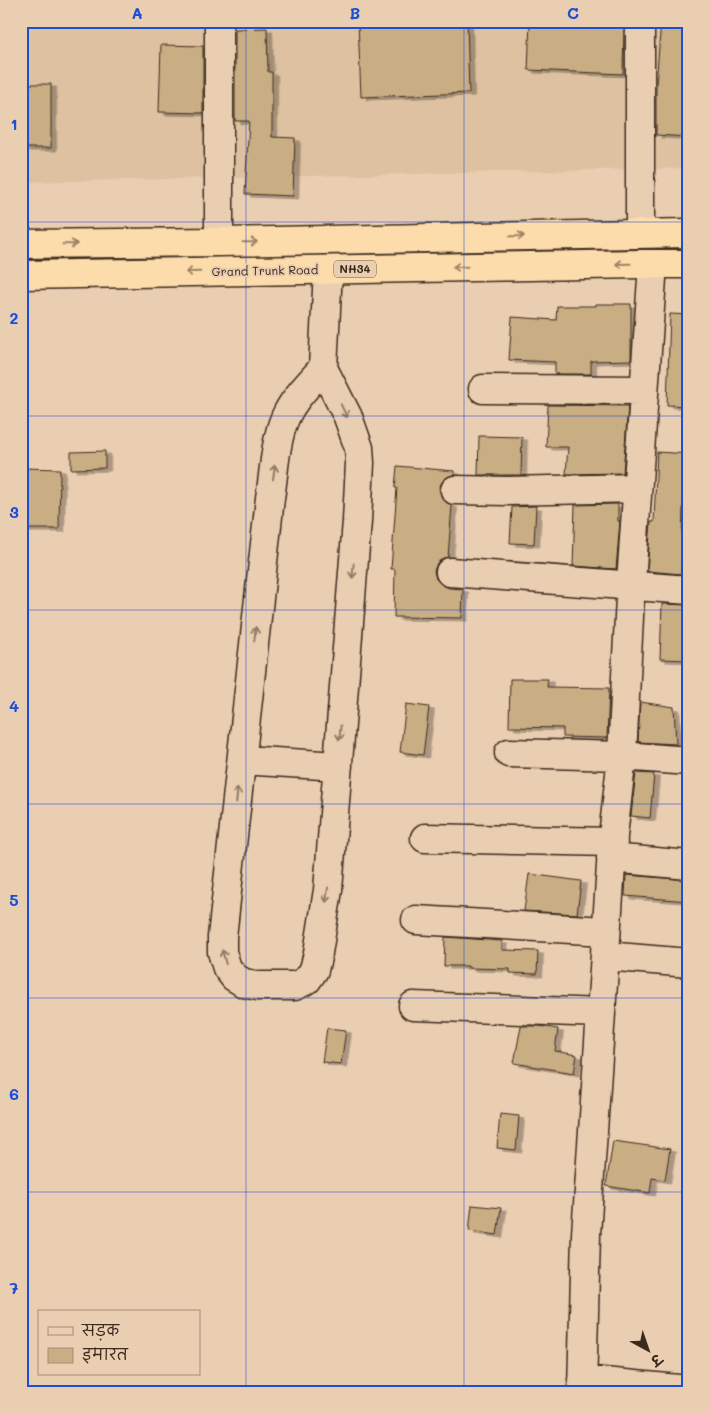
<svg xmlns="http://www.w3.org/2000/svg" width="710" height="1413" font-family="Mali,'Playpen Sans Deva',sans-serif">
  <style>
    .built { fill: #ddc1a0 }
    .building { fill: #c9ae83; stroke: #3b2a1e; filter: url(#shadow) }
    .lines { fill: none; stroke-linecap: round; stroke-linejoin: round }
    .minor-casing { stroke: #3b2a1e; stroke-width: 31 }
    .highway-casing { stroke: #3b2a1e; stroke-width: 31 }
    .minor { stroke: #eaceb1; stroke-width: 28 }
    .highway { stroke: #fddcac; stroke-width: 28 }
    .oneway { stroke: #9c8365 }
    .oneway2 { stroke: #927c68 }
    .grid { fill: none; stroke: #1d4ed8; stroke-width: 1; stroke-opacity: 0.55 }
    .labels { text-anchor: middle; stroke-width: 4; stroke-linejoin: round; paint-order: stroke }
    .shield { fill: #eaceb1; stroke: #705b4a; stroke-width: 1 }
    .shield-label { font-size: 11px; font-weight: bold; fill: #3b2a1e }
    .street-label { font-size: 12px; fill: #3b2a1e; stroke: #eaceb1 }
    .neatline { fill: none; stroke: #1d4ed8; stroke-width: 2 }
    .grid-label { font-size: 16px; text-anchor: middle; font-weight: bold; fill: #1d4ed8 }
  </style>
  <defs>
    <filter id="shadow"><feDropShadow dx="5.5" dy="3" stdDeviation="0" flood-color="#0004"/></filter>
  </defs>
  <rect width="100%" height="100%" fill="#eaceb1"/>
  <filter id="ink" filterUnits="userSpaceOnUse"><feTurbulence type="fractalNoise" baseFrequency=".02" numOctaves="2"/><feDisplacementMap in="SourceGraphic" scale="10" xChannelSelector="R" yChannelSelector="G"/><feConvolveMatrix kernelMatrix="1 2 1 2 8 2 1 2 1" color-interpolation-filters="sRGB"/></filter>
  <g filter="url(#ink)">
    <path class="built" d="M 21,21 L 689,21 L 689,168 L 21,182 Z"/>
    <path class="building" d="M 358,21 L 467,21 L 469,93 L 361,97 Z
      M 530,21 L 624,21 L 623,74 L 528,70 Z
      M 661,21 L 689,21 L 689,137 L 656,135 L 656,85 Z
      M 267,28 L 268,72 L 272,72 L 272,137 L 295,138 L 293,196 L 245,194 L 249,121 L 235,121 L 235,29 Z
      M 161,45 L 203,46 L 203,113 L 159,112 Z
      M 21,84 L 51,84 L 51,148 L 21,148 Z
      M 596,304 L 631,304 L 631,360 L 591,361 L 591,374 L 555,374 L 555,362 L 509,360 L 512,317 L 556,320 L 557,306 L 596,306 Z
      M 670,314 L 689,315 L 689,406 L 667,405 Z
      M 548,405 L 628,406 L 623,473 L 566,474 L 568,447 L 546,447 Z
      M 479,436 L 522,437 L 521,475 L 478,475 Z
      M 105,451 L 105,468 L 71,469 L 71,452 Z
      M 657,452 L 689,454 L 689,505 L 683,505 L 681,574 L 647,571 L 651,522 L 654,522 Z
      M 397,466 L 454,471 L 454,475 L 447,477 L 442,482 L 439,489 L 442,498 L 447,503 L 452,505 L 448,557 L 443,558 L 437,563 L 434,571 L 436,579 L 442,585 L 449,588 L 463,589 L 462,618 L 394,617 L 395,569 L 391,569 L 397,488 L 395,488 Z
      M 21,468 L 60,469 L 59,529 L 21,529 Z
      M 618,504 L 618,521 L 620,521 L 616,569 L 573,566 L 575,505 Z
      M 536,506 L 534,544 L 510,543 L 512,507 Z
      M 662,604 L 689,605 L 689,660 L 660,659 Z
      M 510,679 L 548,679 L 547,687 L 609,688 L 607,738 L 563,737 L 563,728 L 509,727 Z
      M 640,702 L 674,707 L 676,744 L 638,742 Z
      M 406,704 L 429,707 L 423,755 L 400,752 Z
      M 636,773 L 654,774 L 650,818 L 631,816 Z
      M 529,874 L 581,881 L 577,914 L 524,911 Z
      M 626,875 L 689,880 L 689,901 L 625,896 Z
      M 445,937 L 502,941 L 502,950 L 538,951 L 537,974 L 510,973 L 510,969 L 468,968 L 468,966 L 444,966 Z
      M 521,1026 L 539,1026 L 558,1029 L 555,1051 L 577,1055 L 574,1073 L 514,1063 Z
      M 327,1028 L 346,1030 L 341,1064 L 322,1062 Z
      M 500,1114 L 519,1116 L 516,1150 L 497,1148 Z
      M 613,1141 L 670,1149 L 665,1180 L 652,1178 L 650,1193 L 606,1186 Z
      M 472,1205 L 501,1208 L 497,1235 L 469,1231 Z"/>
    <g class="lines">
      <defs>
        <path id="minor" d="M 640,233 L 640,21
          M 219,242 L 219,21
          M 323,368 C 310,383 293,399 285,418 C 275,441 274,473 270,498 L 222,937 L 222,952 L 227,968 L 234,977 L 244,983 L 258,986 L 295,986 L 307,980 L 314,970 L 318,953 L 328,890 L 357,521 L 360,463 L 359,448 L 348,417 L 323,368 L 328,270
          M 483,389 L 644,390
          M 455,490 L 507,491 L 637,488
          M 450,572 L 689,590
          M 509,753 L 622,756 L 689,761
          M 242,760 L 338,766
          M 425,838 L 613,842
          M 611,858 L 689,865
          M 416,920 L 606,931
          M 605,956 L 689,963
          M 413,1006 L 601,1013
          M 582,1380 L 689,1390
          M 582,1392 L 586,1234 L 613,836 L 622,756 L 630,597 L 653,264"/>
        <path id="highway" d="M 21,244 L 219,242 L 689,233
          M 21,275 L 640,264 L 689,264"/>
      </defs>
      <use href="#minor" class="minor-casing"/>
      <use href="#highway" class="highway-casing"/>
      <use href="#minor" class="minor"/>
      <use href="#highway" class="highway"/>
    </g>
    <defs><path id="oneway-shaft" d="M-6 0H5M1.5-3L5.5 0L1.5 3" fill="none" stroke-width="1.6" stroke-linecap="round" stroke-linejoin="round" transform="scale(1.25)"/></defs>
    <g class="oneway">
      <use href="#oneway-shaft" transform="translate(517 236) rotate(-1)"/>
      <use href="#oneway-shaft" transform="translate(250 242) rotate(-1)"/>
      <use href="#oneway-shaft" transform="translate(70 244) rotate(-1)"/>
      <use href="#oneway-shaft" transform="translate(623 264) rotate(179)"/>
      <use href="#oneway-shaft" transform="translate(460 267) rotate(179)"/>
      <use href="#oneway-shaft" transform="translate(193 272) rotate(179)"/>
    </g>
    <g class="oneway2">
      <use href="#oneway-shaft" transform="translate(344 411) rotate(64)"/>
      <use href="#oneway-shaft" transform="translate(274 472) rotate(-82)"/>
      <use href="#oneway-shaft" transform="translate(353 571) rotate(95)"/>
      <use href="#oneway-shaft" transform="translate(255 634) rotate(-84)"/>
      <use href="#oneway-shaft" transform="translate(340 733) rotate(95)"/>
      <use href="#oneway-shaft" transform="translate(237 795) rotate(-84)"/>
      <use href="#oneway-shaft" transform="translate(327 895) rotate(98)"/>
      <use href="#oneway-shaft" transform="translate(224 957) rotate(-104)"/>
    </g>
  </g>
  <path class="grid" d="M 246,21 L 246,1392M 464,21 L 464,1392M 21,222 L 689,222M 21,416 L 689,416M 21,610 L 689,610M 21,804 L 689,804M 21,998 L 689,998M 21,1192 L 689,1192"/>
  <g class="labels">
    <rect class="shield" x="334" y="260.5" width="42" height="17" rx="4"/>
    <g class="shield-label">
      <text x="355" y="273">NH34</text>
    </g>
    <g class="street-label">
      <text transform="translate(265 271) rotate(-1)" y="4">Grand Trunk Road</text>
    </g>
  </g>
  <rect width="710" height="1413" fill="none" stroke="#eaceb1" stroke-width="55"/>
  <rect x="38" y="1310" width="162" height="65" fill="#eaceb1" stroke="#a48c76"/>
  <rect x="48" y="1327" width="25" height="8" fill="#eaceb1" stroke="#a48c76"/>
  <text x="82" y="1336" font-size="15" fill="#3b2a1e">सड़क</text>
  <rect x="48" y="1348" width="25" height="15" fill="#c9ae83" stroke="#a48c76"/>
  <text x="82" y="1360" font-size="15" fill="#3b2a1e">इमारत</text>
  <g transform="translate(648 1350) rotate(140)" stroke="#eaceb1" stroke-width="4" paint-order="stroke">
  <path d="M0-4L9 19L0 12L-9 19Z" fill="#3b2a1e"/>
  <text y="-8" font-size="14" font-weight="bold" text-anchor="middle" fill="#3b2a1e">उ</text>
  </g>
  <rect x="28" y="28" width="654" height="1358" class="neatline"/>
  <g class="grid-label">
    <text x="137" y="19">A</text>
    <text x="355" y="19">B</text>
    <text x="573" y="19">C</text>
    <text x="14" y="130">1</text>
    <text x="14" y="324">2</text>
    <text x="14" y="518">3</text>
    <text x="14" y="712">4</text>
    <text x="14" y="906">5</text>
    <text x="14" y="1100">6</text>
    <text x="14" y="1294">7</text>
  </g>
</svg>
